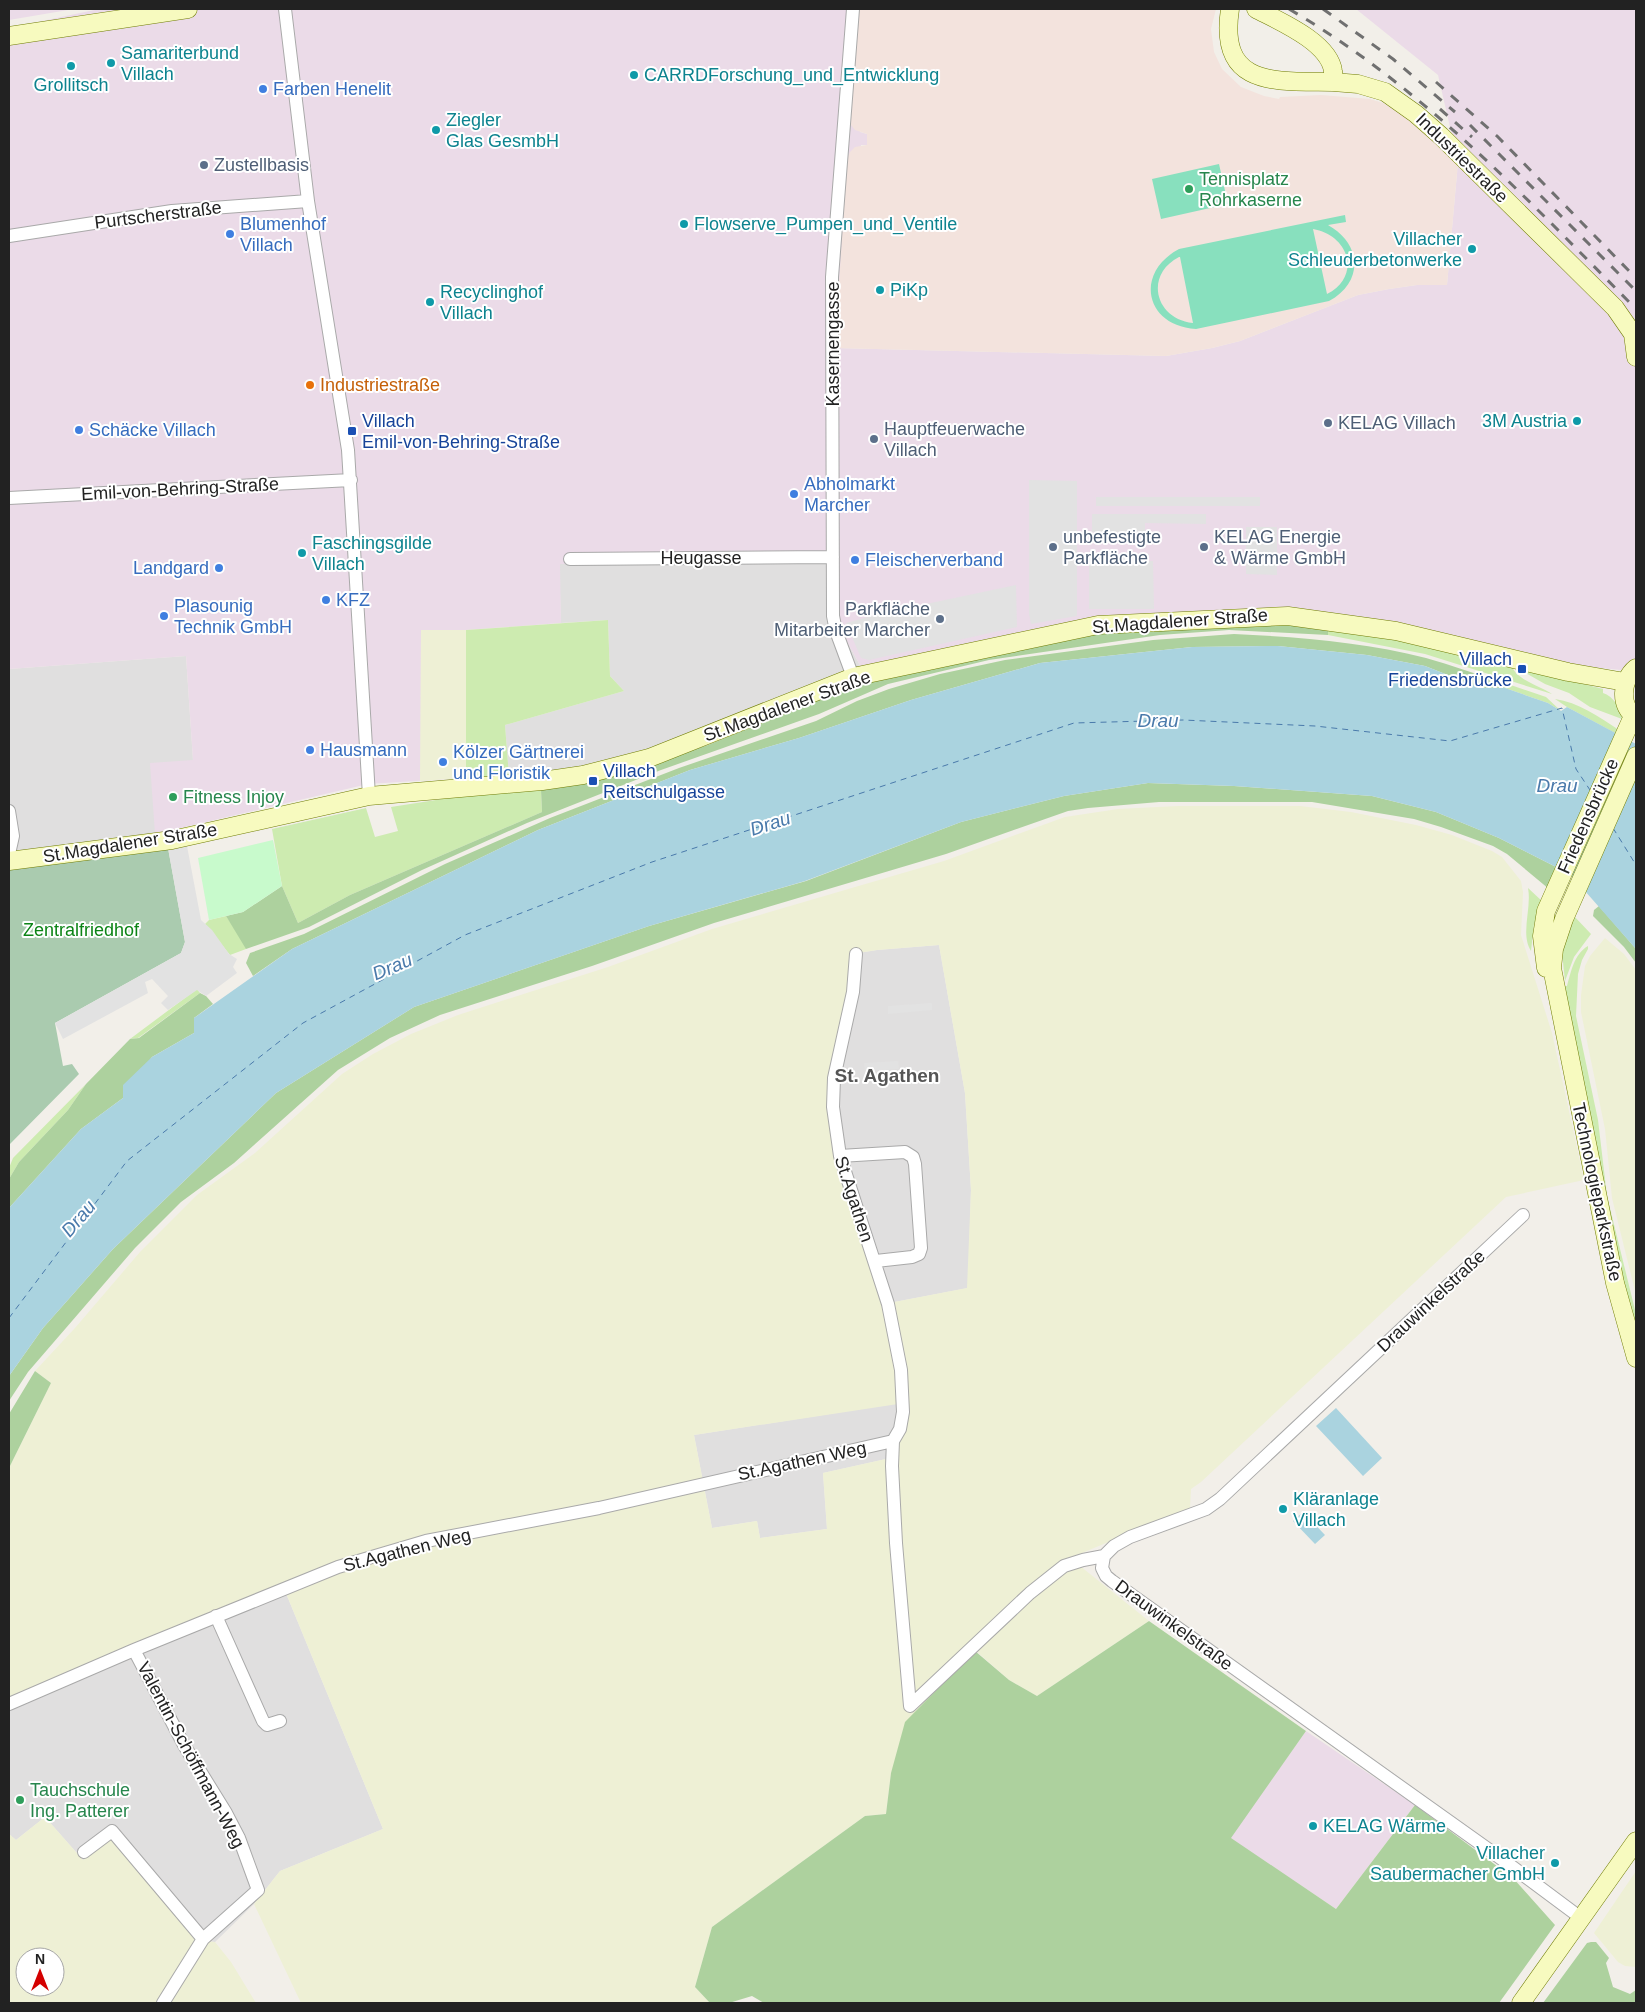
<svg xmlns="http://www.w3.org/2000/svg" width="1645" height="2012" font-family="Helvetica,sans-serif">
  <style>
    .residential { fill: #e0dfdf }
    .industrial { fill: #ebdbe8 }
    .military { fill: #f3e3dd }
    .farmland { fill: #eef0d5; fill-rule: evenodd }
    .grass { fill: #cdebb0 }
    .forest { fill: #add19e }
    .cemetery { fill: #aacbaf }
    .park { fill: #c8facc }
    .pitch { fill: #88e0be; fill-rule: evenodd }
    .parking { fill: #e2e2e2 }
    .water { fill: #aad3df }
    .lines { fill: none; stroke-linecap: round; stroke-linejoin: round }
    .ferry { stroke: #4a7aab; stroke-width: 1; stroke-dasharray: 6 5; stroke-linecap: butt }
    .street-casing { stroke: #a9a9a9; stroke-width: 14 }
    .secondary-casing { stroke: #707d05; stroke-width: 19 }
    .street { stroke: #fff; stroke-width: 12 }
    .secondary { stroke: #f7fabf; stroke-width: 18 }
    .rail { stroke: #707070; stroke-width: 3; stroke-dasharray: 10 10; stroke-linecap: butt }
    .culture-dot { fill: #0f9aa8; stroke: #fff; stroke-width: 2 }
    .shop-dot { fill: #3f7fe0; stroke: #fff; stroke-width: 2 }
    .service-dot { fill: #5c6f8a; stroke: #fff; stroke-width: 2 }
    .leisure-dot { fill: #2e9e5b; stroke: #fff; stroke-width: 2 }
    .food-dot { fill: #e8710a; stroke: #fff; stroke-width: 2 }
    .transit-dot { fill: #1a4fb4; stroke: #fff; stroke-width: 2 }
    .labels { text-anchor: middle; stroke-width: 4; stroke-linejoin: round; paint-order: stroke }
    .culture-label { font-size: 18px; fill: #0d838f; stroke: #fff; text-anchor: start }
    .shop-label { font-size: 18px; fill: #366cbe; stroke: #fff; text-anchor: start }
    .street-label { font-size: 18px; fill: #222; stroke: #fff }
    .service-label { font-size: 18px; fill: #4e5e75; stroke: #fff; text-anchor: start }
    .leisure-label { font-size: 18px; fill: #27864d; stroke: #fff; text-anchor: start }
    .food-label { font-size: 18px; fill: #c56008; stroke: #fff; text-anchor: start }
    .transit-label { font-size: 18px; fill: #164399; stroke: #fff; text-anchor: start }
    .park-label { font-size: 18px; fill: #0c8416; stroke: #fff }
    .water-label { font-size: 19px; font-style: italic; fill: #4a7aab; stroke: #fff }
    .neighbourhood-label { font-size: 19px; font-weight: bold; fill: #555; stroke: #fff }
  </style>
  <rect width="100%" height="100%" fill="#f2efe9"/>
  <path class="residential" d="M 832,561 L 836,622 L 861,667 L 642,753 L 571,770 L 509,776 L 505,725 L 624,691 L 610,676 L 608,620 L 561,623 L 559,564 Z
    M 186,656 L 193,760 L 155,834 L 9,852 L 9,669 Z
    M 939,945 L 965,1093 L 971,1190 L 968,1288 L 884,1304 L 863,1247 L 836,1157 L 831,1075 L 836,1041 L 844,1020 L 852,954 L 877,950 Z
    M 899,1403 L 895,1431 L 886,1459 L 823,1473 L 827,1529 L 760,1538 L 757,1521 L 712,1528 L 694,1435 Z
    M 283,1586 L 383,1829 L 280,1871 L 254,1904 L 215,1942 L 198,1940 L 83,1860 L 45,1817 L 16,1840 L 9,1834 L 9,1697 Z"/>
  <path class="industrial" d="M 9,9 L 74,9 L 9,20 Z
    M 99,9 L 857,9 L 860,132 L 867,134 L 867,145 L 861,145 L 835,348 L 1166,356 L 1212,348 L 1240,341 L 1358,295 L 1389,289 L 1417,285 L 1447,285 L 1458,162 L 1438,75 L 1356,9 L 1636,9 L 1636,667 L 1621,670 L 1579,666 L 1397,624 L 1281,607 L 1097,617 L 861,667 L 836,622 L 831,562 L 560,564 L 561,623 L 466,630 L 466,778 L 368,784 L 155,834 L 150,763 L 193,760 L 186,656 L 9,669 L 9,28 Z
    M 1306,1731 L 1415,1805 L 1336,1909 L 1230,1838 Z"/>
  <path class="military" d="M 857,9 L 1216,9 L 1211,29 L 1214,52 L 1222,69 L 1241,87 L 1264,96 L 1279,99 L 1280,97 L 1321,95 L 1370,99 L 1383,103 L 1400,113 L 1458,162 L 1447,285 L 1417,285 L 1389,289 L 1358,295 L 1240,341 L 1212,348 L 1166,356 L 835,348 L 847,159 L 850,152 L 855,147 L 867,145 L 867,134 L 855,130 L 851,125 L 850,118 Z"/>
  <path class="farmland" d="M 421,630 L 466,630 L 466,778 L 420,781 Z
    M 1178,806 L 1300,806 L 1351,812 L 1416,825 L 1452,835 L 1492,851 L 1502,857 L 1521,881 L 1523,892 L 1521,935 L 1552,1033 L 1584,1180 L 1506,1197 L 1201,1482 L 1191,1489 L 1190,1508 L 1070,1558 L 1149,1621 L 1037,1696 L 1009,1680 L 976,1651 L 891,1773 L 886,1814 L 865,1816 L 712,1927 L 695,1987 L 710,2003 L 301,2003 L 254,1904 L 280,1871 L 383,1829 L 283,1586 L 9,1697 L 9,1468 L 51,1383 L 35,1371 L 75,1328 L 140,1252 L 197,1195 L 255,1153 L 342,1074 L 373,1054 L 411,1034 L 458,1015 L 608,967 L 712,929 L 944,861 L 1065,817 L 1118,809 ZM 939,945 L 965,1093 L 971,1190 L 967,1288 L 884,1304 L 863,1247 L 836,1157 L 831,1075 L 836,1041 L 844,1020 L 852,954 L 877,950 ZM 898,1404 L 895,1431 L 886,1459 L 823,1473 L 827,1529 L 760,1538 L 757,1521 L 712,1528 L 694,1435 Z
    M 1605,938 L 1624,954 L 1636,970 L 1636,1295 L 1612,1198 L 1605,1129 L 1581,1012 L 1581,995 L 1585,966 L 1590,956 Z
    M 45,1817 L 83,1860 L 112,1839 L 198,1940 L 215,1942 L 231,1962 L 256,2003 L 9,2003 L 9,1834 L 16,1840 ZM 25,1957 L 55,1957 L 55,1987 L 25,1987 Z
    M 1636,1871 L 1636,1967 L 1625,1966 L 1618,1962 L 1594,1933 Z"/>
  <path class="grass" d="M 608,620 L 610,676 L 624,691 L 505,725 L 509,776 L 466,778 L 466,630 Z
    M 1328,629 L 1362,631 L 1512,666 C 1516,680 1541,686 1552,694 L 1425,654 L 1328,635 Z
    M 1521,668 L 1603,689 L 1603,693 C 1613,696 1621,708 1622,719 L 1590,707 L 1569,693 L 1545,684 L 1519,669 Z
    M 1499,681 L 1546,697 L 1561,711 L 1548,703 L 1505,688 L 1505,685 Z
    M 1555,699 C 1578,702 1599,717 1619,730 L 1617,734 L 1567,707 Z
    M 541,790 L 542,812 L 350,895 L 298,923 L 282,886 L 272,829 L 366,808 L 375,837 L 398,831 L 391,807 L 455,797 Z
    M 1528,888 L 1543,902 L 1534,924 L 1531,951 C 1520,934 1532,908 1528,888 Z
    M 1573,915 L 1591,934 L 1574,957 L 1565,981 L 1562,953 Z
    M 226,916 L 246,945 L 246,949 L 230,955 L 205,924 L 209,920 Z
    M 1588,946 L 1588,949 L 1582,960 L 1578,974 L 1576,1016 L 1598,1120 L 1607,1196 L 1636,1314 L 1636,1335 L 1612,1251 L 1557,973 L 1559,962 L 1564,986 L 1567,986 C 1571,972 1574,954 1588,946 Z
    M 197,989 L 200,993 L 138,1038 L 130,1039 Z
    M 86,1084 L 68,1110 L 19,1162 L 9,1179 L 9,1168 L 13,1158 Z"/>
  <path class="forest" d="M 1274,622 L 1328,629 L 1328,635 L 1229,630 L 1160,635 L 989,660 L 888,684 L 819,714 L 661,770 L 527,823 L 422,870 L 309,927 L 246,949 L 226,916 L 243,912 L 282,886 L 298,923 L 350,895 L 542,812 L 541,790 L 595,782 L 623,770 L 653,763 L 708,745 L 864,681 L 1117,630 Z
    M 1234,634 C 1299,637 1364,642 1426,658 C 1451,665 1475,674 1499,681 L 1505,685 L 1505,688 L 1481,688 L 1425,666 L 1367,655 L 1278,646 L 1192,647 L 1040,663 L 911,700 L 799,738 L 690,770 L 538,830 L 292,949 L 253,976 L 246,963 L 250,953 L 304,934 L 445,864 L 550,818 L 679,768 L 816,721 L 857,701 L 889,689 L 940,674 L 1005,660 L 1153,640 Z
    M 1148,783 L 1234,786 L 1372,796 L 1436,812 L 1499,838 L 1558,868 L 1549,889 L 1507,854 L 1493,846 L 1441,827 L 1414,819 L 1312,802 L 1159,802 L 1088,808 L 1068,811 L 946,854 L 714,923 L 592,966 L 440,1015 L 390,1038 L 338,1070 L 234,1163 L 181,1202 L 135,1248 L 28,1372 L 9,1401 L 9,1376 L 43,1328 L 113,1249 L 276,1093 L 414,1007 L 649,926 L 806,881 L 961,822 L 1064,796 Z
    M 1599,906 L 1636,949 L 1636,963 L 1624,947 L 1593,916 L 1594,910 Z
    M 200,993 L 206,996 L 213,1004 L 194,1018 L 194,1033 L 152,1057 L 123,1098 L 81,1129 L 9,1208 L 9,1179 L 19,1162 L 68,1110 L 86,1084 L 130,1039 L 139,1038 Z
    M 35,1371 L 51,1383 L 9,1468 L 9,1414 Z
    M 1149,1621 L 1306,1731 L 1231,1838 L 1336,1909 L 1415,1805 L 1513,1878 L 1555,1925 L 1499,2003 L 764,2003 L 752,1996 L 729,2003 L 710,2003 L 695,1987 L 712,1927 L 865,1816 L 886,1814 L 891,1773 L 905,1722 L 975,1651 L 1009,1680 L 1037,1696 Z
    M 1591,1942 L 1596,1942 L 1609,1958 L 1606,1963 L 1613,1987 L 1630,1994 L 1636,1990 L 1636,2003 L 1543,2003 L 1587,1943 Z"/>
  <path class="cemetery" d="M 168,848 L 185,942 L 181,953 L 55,1023 L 63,1066 L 72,1064 L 79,1074 L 9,1145 L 9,869 Z"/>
  <path class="park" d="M 273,840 L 282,886 L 243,912 L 209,920 L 198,858 Z"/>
  <path class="pitch" d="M 1219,164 L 1228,204 L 1161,219 L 1152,179 Z
    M 1345,215 L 1346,222 L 1328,225 C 1362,244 1364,282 1329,301 L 1196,329 C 1145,326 1134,273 1179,249 ZM 1313,229 C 1349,235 1362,276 1327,294 ZM 1179,257 L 1180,257 L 1193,323 C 1155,319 1144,275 1179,257 Z"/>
  <path class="parking" d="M 1029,480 L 1077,481 L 1077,616 L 1031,624 L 1029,614 Z
    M 1096,497 L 1260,497 L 1260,506 L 1096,506 Z
    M 1092,514 L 1206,514 L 1206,524 L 1145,523 L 1145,532 L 1092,532 Z
    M 1246,527 L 1277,527 L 1277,575 L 1246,574 Z
    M 1089,554 L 1149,554 L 1149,561 L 1153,561 L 1154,609 L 1089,609 Z
    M 1016,585 L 1017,627 L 869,660 L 861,658 L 846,623 L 879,614 Z
    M 187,846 L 201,920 L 212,930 L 229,954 L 237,959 L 233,967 L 237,973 L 206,996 L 197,990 L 168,1010 L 161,1003 L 168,996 L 152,979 L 145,982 L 148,993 L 63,1039 L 55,1023 L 181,953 L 185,942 L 168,848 Z
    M 932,1003 L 932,1010 L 888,1014 L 888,1006 Z
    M 898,1061 L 899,1069 L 865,1071 L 864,1063 Z"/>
  <path class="water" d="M 1278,646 L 1367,655 L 1425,666 L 1481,688 L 1505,688 L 1548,703 L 1561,711 L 1567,707 L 1636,744 L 1636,949 L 1570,874 L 1499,838 L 1436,812 L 1372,796 L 1234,786 L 1148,783 L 1064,796 L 961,822 L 805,881 L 649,926 L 414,1007 L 276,1093 L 113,1249 L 43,1328 L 9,1376 L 9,1208 L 81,1129 L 123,1098 L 123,1085 L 152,1057 L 194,1033 L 194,1018 L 292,949 L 538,830 L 690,770 L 799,738 L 911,700 L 1040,663 L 1192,647 Z
    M 1336,1408 L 1382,1458 L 1363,1476 L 1316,1426 Z
    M 1303,1512 L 1325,1535 L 1315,1544 L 1293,1521 Z"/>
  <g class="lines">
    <path class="ferry" d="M 1613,828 L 1636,865
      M 9,1318 L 127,1161 L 303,1023 L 465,935 L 652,862 L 1074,723 L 1183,720 L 1315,726 L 1450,741 L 1562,708 L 1576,769 L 1590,790"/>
    <defs>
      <path id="street" d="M 285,9 L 308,201 L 348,450 L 369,796
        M 853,9 L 832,277 L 833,616 L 836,631 L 853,677
        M 9,236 L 172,211 L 308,201
        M 9,498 L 351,480
        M 570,559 L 833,557
        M 9,811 L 13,836 L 9,854 L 10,861
        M 856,954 L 853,992 L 834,1078 L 833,1107 L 840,1156 L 888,1304 L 901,1370 L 903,1412 L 900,1429 L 893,1441 L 892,1466 L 896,1543 L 910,1706
        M 840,1156 L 905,1152 L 913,1157 L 915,1164 L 921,1248 L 919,1254 L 912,1257 L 876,1261
        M 1523,1215 L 1220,1499 L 1206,1509 L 1130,1537 L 1114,1546 L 1104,1556 L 1102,1568 L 1106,1576 L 1112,1581 L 1499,1857 L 1581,1918
        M 216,1616 L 263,1721 L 267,1725 L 280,1721
        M 134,1650 L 184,1745 L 226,1813 L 239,1838 L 258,1890 L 203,1939 L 163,2003
        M 9,1704 L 134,1650 L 338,1567 L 426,1541 L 599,1508 L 893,1441
        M 910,1706 L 1030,1593 L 1064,1566 L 1083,1560 L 1104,1556
        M 84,1852 L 112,1831 L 203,1939"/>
      <path id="secondary" d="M 1230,9 C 1218,88 1275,81 1333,82
        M 1256,9 C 1279,21 1329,42 1333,71 C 1334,74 1333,79 1333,82 L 1358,84 L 1385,92 L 1416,114 L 1441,136 L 1615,308 L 1633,334 L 1636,357
        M 9,36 L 188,9
        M 1636,668 C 1621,680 1619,707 1636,717
        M 1636,756 L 1564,919 L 1554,949 L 1552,968 L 1615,1283 L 1636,1358
        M 9,861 L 172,840 L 369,796 L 542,781 L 583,775 L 649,758 L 853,677 L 1098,625 L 1288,616 L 1396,631 L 1568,672 L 1625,682
        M 1546,968 L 1542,936 L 1546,911 L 1633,716
        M 1521,2003 L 1636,1841"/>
    </defs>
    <use href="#street" class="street-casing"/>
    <use href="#secondary" class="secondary-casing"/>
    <use href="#street" class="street"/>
    <use href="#secondary" class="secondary"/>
    <path class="rail" d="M 1289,9 C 1423,87 1528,200 1636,309
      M 1323,9 L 1393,59 L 1455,112
      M 1436,82 L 1497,136 L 1636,278
      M 1440,109 L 1472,137
      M 1470,125 L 1636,291"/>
  </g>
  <g class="culture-dot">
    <circle cx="111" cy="63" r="5"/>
    <circle cx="71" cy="66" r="5"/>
    <circle cx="634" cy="75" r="5"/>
    <circle cx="436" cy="130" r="5"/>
    <circle cx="684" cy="224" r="5"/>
    <circle cx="1472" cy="249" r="5"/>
    <circle cx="880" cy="290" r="5"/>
    <circle cx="430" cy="302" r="5"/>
    <circle cx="1577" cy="421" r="5"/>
    <circle cx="302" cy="553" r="5"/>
    <circle cx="1283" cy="1509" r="5"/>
    <circle cx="1313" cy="1826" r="5"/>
    <circle cx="1555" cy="1863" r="5"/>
  </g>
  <g class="shop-dot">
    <circle cx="263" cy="89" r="5"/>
    <circle cx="230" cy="234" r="5"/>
    <circle cx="79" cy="430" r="5"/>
    <circle cx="794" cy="494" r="5"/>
    <circle cx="855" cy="560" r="5"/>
    <circle cx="219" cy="568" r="5"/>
    <circle cx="326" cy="600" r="5"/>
    <circle cx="164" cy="616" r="5"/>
    <circle cx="310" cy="750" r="5"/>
    <circle cx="443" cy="762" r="5"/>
  </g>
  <g class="service-dot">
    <circle cx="204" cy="165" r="5"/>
    <circle cx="1328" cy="423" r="5"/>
    <circle cx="874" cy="439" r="5"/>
    <circle cx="1053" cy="547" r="5"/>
    <circle cx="1204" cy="547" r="5"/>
    <circle cx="940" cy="619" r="5"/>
  </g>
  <g class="leisure-dot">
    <circle cx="1189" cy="189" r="5"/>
    <circle cx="173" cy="797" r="5"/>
    <circle cx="20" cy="1800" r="5"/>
  </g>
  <circle class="food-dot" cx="310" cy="385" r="5"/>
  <g class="transit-dot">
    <rect x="347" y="426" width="10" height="10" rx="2.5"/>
    <rect x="1517" y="664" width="10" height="10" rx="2.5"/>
    <rect x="588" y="776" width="10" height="10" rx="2.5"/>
  </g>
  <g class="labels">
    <g class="culture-label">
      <text x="121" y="59">Samariterbund<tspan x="121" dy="21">Villach</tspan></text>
      <text x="644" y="81">CARRDForschung_und_Entwicklung</text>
      <text x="71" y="91" text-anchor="middle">Grollitsch</text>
      <text x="446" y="126">Ziegler<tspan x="446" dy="21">Glas GesmbH</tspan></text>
      <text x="694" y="230">Flowserve_Pumpen_und_Ventile</text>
      <text x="1462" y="245" text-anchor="end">Villacher<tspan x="1462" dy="21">Schleuderbetonwerke</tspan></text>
      <text x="890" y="296">PiKp</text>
      <text x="440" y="298">Recyclinghof<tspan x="440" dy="21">Villach</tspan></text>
      <text x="1567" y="427" text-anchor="end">3M Austria</text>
      <text x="312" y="549">Faschingsgilde<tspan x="312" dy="21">Villach</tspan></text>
      <text x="1293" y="1505">Kläranlage<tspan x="1293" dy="21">Villach</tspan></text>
      <text x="1323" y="1832">KELAG Wärme</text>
      <text x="1545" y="1859" text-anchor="end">Villacher<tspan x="1545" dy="21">Saubermacher GmbH</tspan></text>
    </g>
    <g class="shop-label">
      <text x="273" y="95">Farben Henelit</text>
      <text x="240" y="230">Blumenhof<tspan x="240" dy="21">Villach</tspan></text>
      <text x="89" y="436">Schäcke Villach</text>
      <text x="804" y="490">Abholmarkt<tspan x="804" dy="21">Marcher</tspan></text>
      <text x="865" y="566">Fleischerverband</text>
      <text x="209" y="574" text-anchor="end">Landgard</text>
      <text x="336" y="606">KFZ</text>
      <text x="174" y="612">Plasounig<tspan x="174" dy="21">Technik GmbH</tspan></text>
      <text x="320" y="756">Hausmann</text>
      <text x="453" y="758">Kölzer Gärtnerei<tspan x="453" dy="21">und Floristik</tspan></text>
    </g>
    <g class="street-label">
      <text transform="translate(1462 158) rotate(44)" y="6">Industriestraße</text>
      <text transform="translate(158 215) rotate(-7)" y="6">Purtscherstraße</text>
      <text transform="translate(833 344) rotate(-90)" y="6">Kasernengasse</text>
      <text transform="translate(180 489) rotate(-3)" y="6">Emil-von-Behring-Straße</text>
      <text x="701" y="564">Heugasse</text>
      <text transform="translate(1180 621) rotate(-4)" y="6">St.Magdalener Straße</text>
      <text transform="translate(787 706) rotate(-20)" y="6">St.Magdalener Straße</text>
      <text transform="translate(1588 816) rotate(-66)" y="6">Friedensbrücke</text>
      <text transform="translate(130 843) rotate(-9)" y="6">St.Magdalener Straße</text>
      <text transform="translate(1597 1192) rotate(78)" y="6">Technologieparkstraße</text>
      <text transform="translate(854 1199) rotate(72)" y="6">St.Agathen</text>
      <text transform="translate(1431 1301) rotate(-43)" y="6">Drauwinkelstraße</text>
      <text transform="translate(802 1461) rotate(-12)" y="6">St.Agathen Weg</text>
      <text transform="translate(407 1550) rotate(-14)" y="6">St.Agathen Weg</text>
      <text transform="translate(1174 1625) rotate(36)" y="6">Drauwinkelstraße</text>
      <text transform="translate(191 1755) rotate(62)" y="6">Valentin-Schöffmann-Weg</text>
    </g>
    <g class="service-label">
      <text x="214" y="171">Zustellbasis</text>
      <text x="1338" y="429">KELAG Villach</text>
      <text x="884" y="435">Hauptfeuerwache<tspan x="884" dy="21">Villach</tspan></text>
      <text x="1063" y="543">unbefestigte<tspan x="1063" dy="21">Parkfläche</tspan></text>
      <text x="1214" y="543">KELAG Energie<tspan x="1214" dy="21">&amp; Wärme GmbH</tspan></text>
      <text x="930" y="615" text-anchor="end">Parkfläche<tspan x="930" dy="21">Mitarbeiter Marcher</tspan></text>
    </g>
    <g class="leisure-label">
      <text x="1199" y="185">Tennisplatz<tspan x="1199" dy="21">Rohrkaserne</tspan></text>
      <text x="183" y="803">Fitness Injoy</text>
      <text x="30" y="1796">Tauchschule<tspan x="30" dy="21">Ing. Patterer</tspan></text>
    </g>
    <g class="food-label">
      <text x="320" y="391">Industriestraße</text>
    </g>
    <g class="transit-label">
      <text x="362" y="427">Villach<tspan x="362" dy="21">Emil-von-Behring-Straße</tspan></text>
      <text x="1512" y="665" text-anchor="end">Villach<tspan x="1512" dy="21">Friedensbrücke</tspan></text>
      <text x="603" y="777">Villach<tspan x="603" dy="21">Reitschulgasse</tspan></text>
    </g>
    <g class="park-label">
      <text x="81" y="936">Zentralfriedhof</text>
    </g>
    <g class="water-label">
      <text x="1158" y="727">Drau</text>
      <text x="1557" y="792">Drau</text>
      <text transform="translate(770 823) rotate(-18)" y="7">Drau</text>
      <text transform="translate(392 966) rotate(-23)" y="7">Drau</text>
      <text transform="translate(78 1218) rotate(-49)" y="7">Drau</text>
    </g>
    <g class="neighbourhood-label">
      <text x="887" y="1082">St. Agathen</text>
    </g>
  </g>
  <rect width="1645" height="2012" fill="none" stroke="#222222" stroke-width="20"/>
  <g transform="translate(40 1972)"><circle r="24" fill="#ffffff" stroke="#a7a7a7"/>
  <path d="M0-4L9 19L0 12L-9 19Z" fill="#d40000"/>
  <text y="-8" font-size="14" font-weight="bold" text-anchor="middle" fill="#222222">N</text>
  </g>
</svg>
